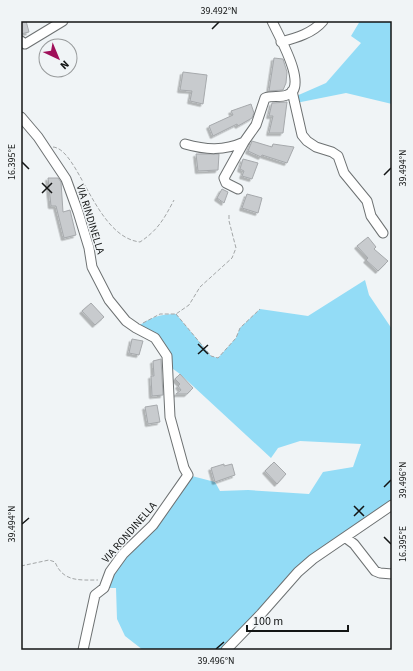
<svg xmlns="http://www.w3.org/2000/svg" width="413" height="671" font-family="'Source Sans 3',sans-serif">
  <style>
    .green { fill: #93dcf6 }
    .building { fill: #c8cbce; stroke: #a6a9ac; filter: url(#shadow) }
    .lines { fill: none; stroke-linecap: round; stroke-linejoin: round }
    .minor-casing { stroke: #6d7172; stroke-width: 11 }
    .path { stroke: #a3a6a7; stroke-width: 1; stroke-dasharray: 4 2; stroke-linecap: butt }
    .minor { stroke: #fff; stroke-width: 9 }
    .ticks { fill: none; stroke: #131515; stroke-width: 1.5 }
    .labels { text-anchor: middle; stroke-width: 3; stroke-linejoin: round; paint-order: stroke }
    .street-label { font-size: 11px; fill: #131515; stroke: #f0f4f6 }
    .neatline { fill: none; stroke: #131515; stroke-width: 1.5 }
    .ticks-label { font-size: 10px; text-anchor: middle; fill: #131515 }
  </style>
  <defs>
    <filter id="shadow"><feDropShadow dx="-2.5" dy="2.5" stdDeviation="0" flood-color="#0004"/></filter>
  </defs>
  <rect width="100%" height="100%" fill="#f0f4f6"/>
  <path class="green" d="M 360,21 L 392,21 L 392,104 L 346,93 L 296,103 L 294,97 L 326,83 L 361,43 L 351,36 Z
    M 365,280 L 369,295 L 392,329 L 392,505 L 313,559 L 226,650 L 143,650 L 125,636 L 117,619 L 116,588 L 104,588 L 136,543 L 188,475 L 215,482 L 220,491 L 248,490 L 309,494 L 323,472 L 353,467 L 361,444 L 300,441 L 278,448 L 271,458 L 180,374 L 169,366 L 162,347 L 136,328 C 149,318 159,314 176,314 L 211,356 L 218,358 L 236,338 L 240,328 L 260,309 L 308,316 Z"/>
  <path class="building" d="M 21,21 L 26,21 L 29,32 L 21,34 Z
    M 274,58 L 283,59 L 287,72 L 286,83 L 283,90 L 269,91 Z
    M 183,72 L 207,75 L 203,104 L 190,101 L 192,91 L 180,90 Z
    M 287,102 L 283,133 L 269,133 L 273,116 L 269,116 L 272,103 Z
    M 251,104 L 254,113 L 252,118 L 238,126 L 237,124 L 213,136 L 209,126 L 233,115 L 231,111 Z
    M 252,141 L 272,147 L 273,144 L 294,147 L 287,163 L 262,155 L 261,157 L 248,151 Z
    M 196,154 L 219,154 L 218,170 L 198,171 Z
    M 243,159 L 258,163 L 252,179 L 242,176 L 244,171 L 240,169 Z
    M 48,178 L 58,178 L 61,182 L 63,212 L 70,210 L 76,235 L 64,238 L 56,206 L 51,206 Z
    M 222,189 L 228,192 L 224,203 L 217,198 Z
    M 247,194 L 262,198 L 258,213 L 242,208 Z
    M 368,237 L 376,247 L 374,249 L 388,261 L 378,271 L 366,260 L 368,258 L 357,246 Z
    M 91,303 L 104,317 L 95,325 L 82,311 Z
    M 132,339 L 143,341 L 139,355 L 129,353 Z
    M 161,359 L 163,395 L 152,396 L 151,376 L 154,376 L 153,361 Z
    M 180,374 L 193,388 L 187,394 L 176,394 L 181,390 L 178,386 L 180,384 L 175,379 Z
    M 157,405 L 160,422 L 148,424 L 145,407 Z
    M 274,462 L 286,474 L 277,484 L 265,471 Z
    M 224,464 L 224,466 L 232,464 L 235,475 L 215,482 L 211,468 Z"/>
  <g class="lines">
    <defs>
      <path id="minor" d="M 21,41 L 25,44 L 63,21
        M 281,42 C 296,38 313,33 323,21
        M 292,91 L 302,135 L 307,141 L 316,147 L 332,152 L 338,156 L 344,173 L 367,201 L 371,216 L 383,233
        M 21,117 L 38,137 L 66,179 L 78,212 L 89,248 L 92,267 L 109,300 L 126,321 L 136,328 L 155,338 L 167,356 L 170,417 L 184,468 L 188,475 L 153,525 L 123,554 L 110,572 L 104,588 L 95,595 L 83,650
        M 185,144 C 206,150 224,151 244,142
        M 238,189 L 226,183 L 224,178 L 244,142 L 256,125 L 265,98 C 272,95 280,98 287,95 C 310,88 277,33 272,21
        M 346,538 L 354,544 L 375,571 L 380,573 L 392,574
        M 226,650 L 261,614 L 298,572 L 313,559 L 392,505"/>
    </defs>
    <use href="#minor" class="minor-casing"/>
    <path class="path" d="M 53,147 C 79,149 95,237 140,242 C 158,230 164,219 174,200
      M 176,314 L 211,356 L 218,358 L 236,338 L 240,328 L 260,309
      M 143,323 L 160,314 L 176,314 L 189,305 L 200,287 L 232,258 L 236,248 L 229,221 L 229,213
      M 21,566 L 49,560 L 55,562 C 63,582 79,580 98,580"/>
    <use href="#minor" class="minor"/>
  </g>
  <path class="ticks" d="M 212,29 L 219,22M 22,162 L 29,169M 384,175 L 391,168M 42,183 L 52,193M 42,193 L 52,183M 198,344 L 208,354M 198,354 L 208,345M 384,487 L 391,480M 354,506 L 364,516M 354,516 L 364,506M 22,524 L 29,518M 384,537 L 391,544M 216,649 L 224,642"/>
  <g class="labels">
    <g class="street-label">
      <text transform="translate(91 219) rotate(73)" y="4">VIA RINDINELLA</text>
      <text transform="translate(129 532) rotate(-49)" y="4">VIA RONDINELLA</text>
    </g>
  </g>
  <rect width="413" height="671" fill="none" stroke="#f0f4f6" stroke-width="44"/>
  <g transform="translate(58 58) rotate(136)"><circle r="19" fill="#f0f4f6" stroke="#989b9c"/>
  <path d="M0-3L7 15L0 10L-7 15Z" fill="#9f0f59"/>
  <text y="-6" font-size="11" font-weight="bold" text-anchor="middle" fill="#131515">N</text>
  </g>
  <path d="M247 625v6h101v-6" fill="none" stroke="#131515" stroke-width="2"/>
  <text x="253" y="625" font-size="12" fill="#131515" stroke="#f0f4f6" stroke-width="3" paint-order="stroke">100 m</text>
  <rect x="22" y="22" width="369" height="627" class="neatline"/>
  <g class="ticks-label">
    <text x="219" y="14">39.492°N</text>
    <text transform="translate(11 162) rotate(-90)" y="4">16.395°E</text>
    <text transform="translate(402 168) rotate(-90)" y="4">39.494°N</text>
    <text transform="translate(402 480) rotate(-90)" y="4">39.496°N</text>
    <text transform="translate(11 524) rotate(-90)" y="4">39.494°N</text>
    <text transform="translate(402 544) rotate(-90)" y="4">16.395°E</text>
    <text x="216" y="664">39.496°N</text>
  </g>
</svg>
